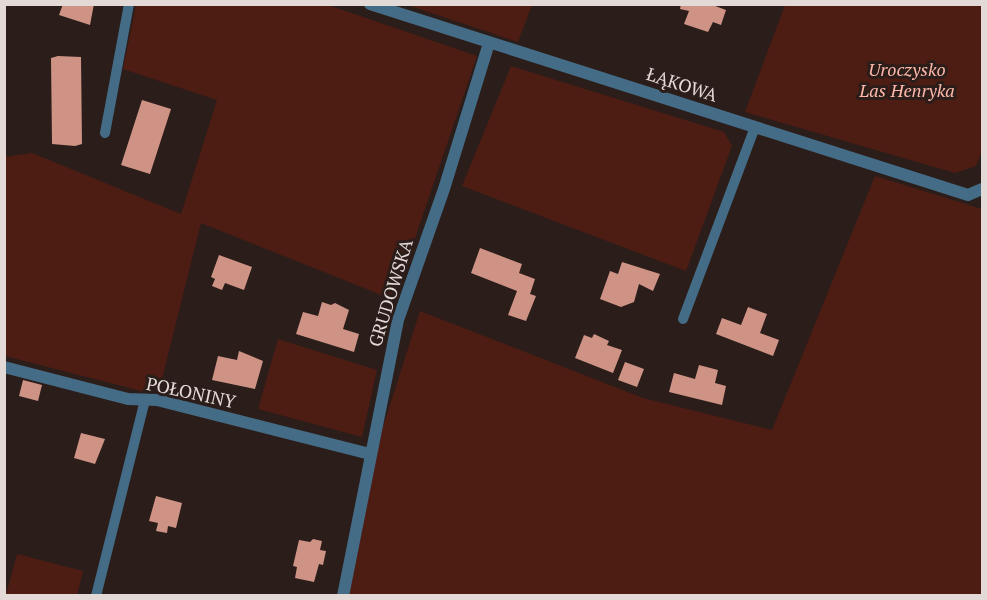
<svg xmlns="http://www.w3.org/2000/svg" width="987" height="600" font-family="'PT Serif',serif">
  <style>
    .green { fill: #4d1d14 }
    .building { fill: #cf9386 }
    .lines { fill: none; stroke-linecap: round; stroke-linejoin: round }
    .service { stroke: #446c86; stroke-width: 10 }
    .minor { stroke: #446c86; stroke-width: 12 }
    .labels { text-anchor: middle; stroke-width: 6; stroke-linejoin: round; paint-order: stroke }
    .park-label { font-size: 18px; font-style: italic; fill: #fdb7a8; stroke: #2b1d1a }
    .street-label { font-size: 18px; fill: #e3d9d6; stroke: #2b1d1a }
  </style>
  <rect width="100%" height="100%" fill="#2b1d1a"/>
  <path class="green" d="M 136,5 L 328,5 L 477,56 L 394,300 L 201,223 L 161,383 L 145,392 L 5,356 L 5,157 L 32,153 L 181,214 L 217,100 L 123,69 Z
    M 407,5 L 532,5 L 518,42 Z
    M 785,5 L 982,5 L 982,151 L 976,166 L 955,173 L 745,112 Z
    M 511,66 L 724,132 L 732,146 L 686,271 L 462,186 Z
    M 875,176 L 982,209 L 982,595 L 347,596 L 382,430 L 420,311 L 643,398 L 772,430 Z
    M 278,339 L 377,370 L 362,437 L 258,409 Z
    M 17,554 L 83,571 L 77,595 L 6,595 Z"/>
  <path class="building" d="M 63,4 L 94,4 L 90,25 L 59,15 Z
    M 681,4 L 710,4 L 726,10 L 721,25 L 713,22 L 708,32 L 684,24 L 689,11 L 680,9 Z
    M 58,56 L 81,57 L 82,144 L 75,146 L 52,144 L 51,58 Z
    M 142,100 L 171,109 L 150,174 L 121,165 Z
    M 480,248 L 522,264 L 519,273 L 535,279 L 530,294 L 536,296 L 526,321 L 508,315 L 517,291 L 471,273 Z
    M 219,255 L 252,267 L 244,290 L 225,283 L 222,290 L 212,286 L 215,279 L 211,277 Z
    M 622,262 L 660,274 L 653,291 L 639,284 L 634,302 L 621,307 L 600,299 L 610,271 L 618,274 Z
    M 322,302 L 331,305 L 335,303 L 349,310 L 343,329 L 359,334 L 354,352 L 296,334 L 303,312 L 318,316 Z
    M 748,307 L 767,314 L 760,333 L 779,340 L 773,356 L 716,334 L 722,318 L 741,325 Z
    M 594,334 L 609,341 L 607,345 L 622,350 L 613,373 L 575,358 L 584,335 L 592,338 Z
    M 239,351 L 263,361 L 255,389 L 212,380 L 218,356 L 237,360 Z
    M 625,362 L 644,369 L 637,387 L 618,380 Z
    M 699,365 L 718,370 L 715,383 L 726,386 L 722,405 L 669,392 L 674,373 L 695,379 Z
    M 23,380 L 42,385 L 38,401 L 19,396 Z
    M 81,433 L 105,439 L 95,464 L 74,458 Z
    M 156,496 L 182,503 L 176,528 L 168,526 L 167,533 L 156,531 L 158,523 L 149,521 Z
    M 313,539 L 322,541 L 320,550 L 326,551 L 323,565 L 319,564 L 314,582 L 295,578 L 297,567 L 293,566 L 299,540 L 310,542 Z"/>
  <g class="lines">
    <path class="service" d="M 105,133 L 129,4
      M 683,319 L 755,127
      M 96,596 L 145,400"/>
    <path class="minor" d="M 370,4 L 968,195 L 982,189
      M 4,367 L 128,399 L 157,400 L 370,454
      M 343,596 L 398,320 L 444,189 L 489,43"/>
  </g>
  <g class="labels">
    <g class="park-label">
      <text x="907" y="76">Uroczysko<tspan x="907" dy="21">Las Henryka</tspan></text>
    </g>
    <g class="street-label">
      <text transform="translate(682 85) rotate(18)" y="6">ŁĄKOWA</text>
      <text transform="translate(391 293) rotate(-73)" y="6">GRUDOWSKA</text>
      <text transform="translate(191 393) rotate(12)" y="6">POŁONINY</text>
    </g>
  </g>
  <rect width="987" height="600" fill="none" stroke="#e3d9d6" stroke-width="12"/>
</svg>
